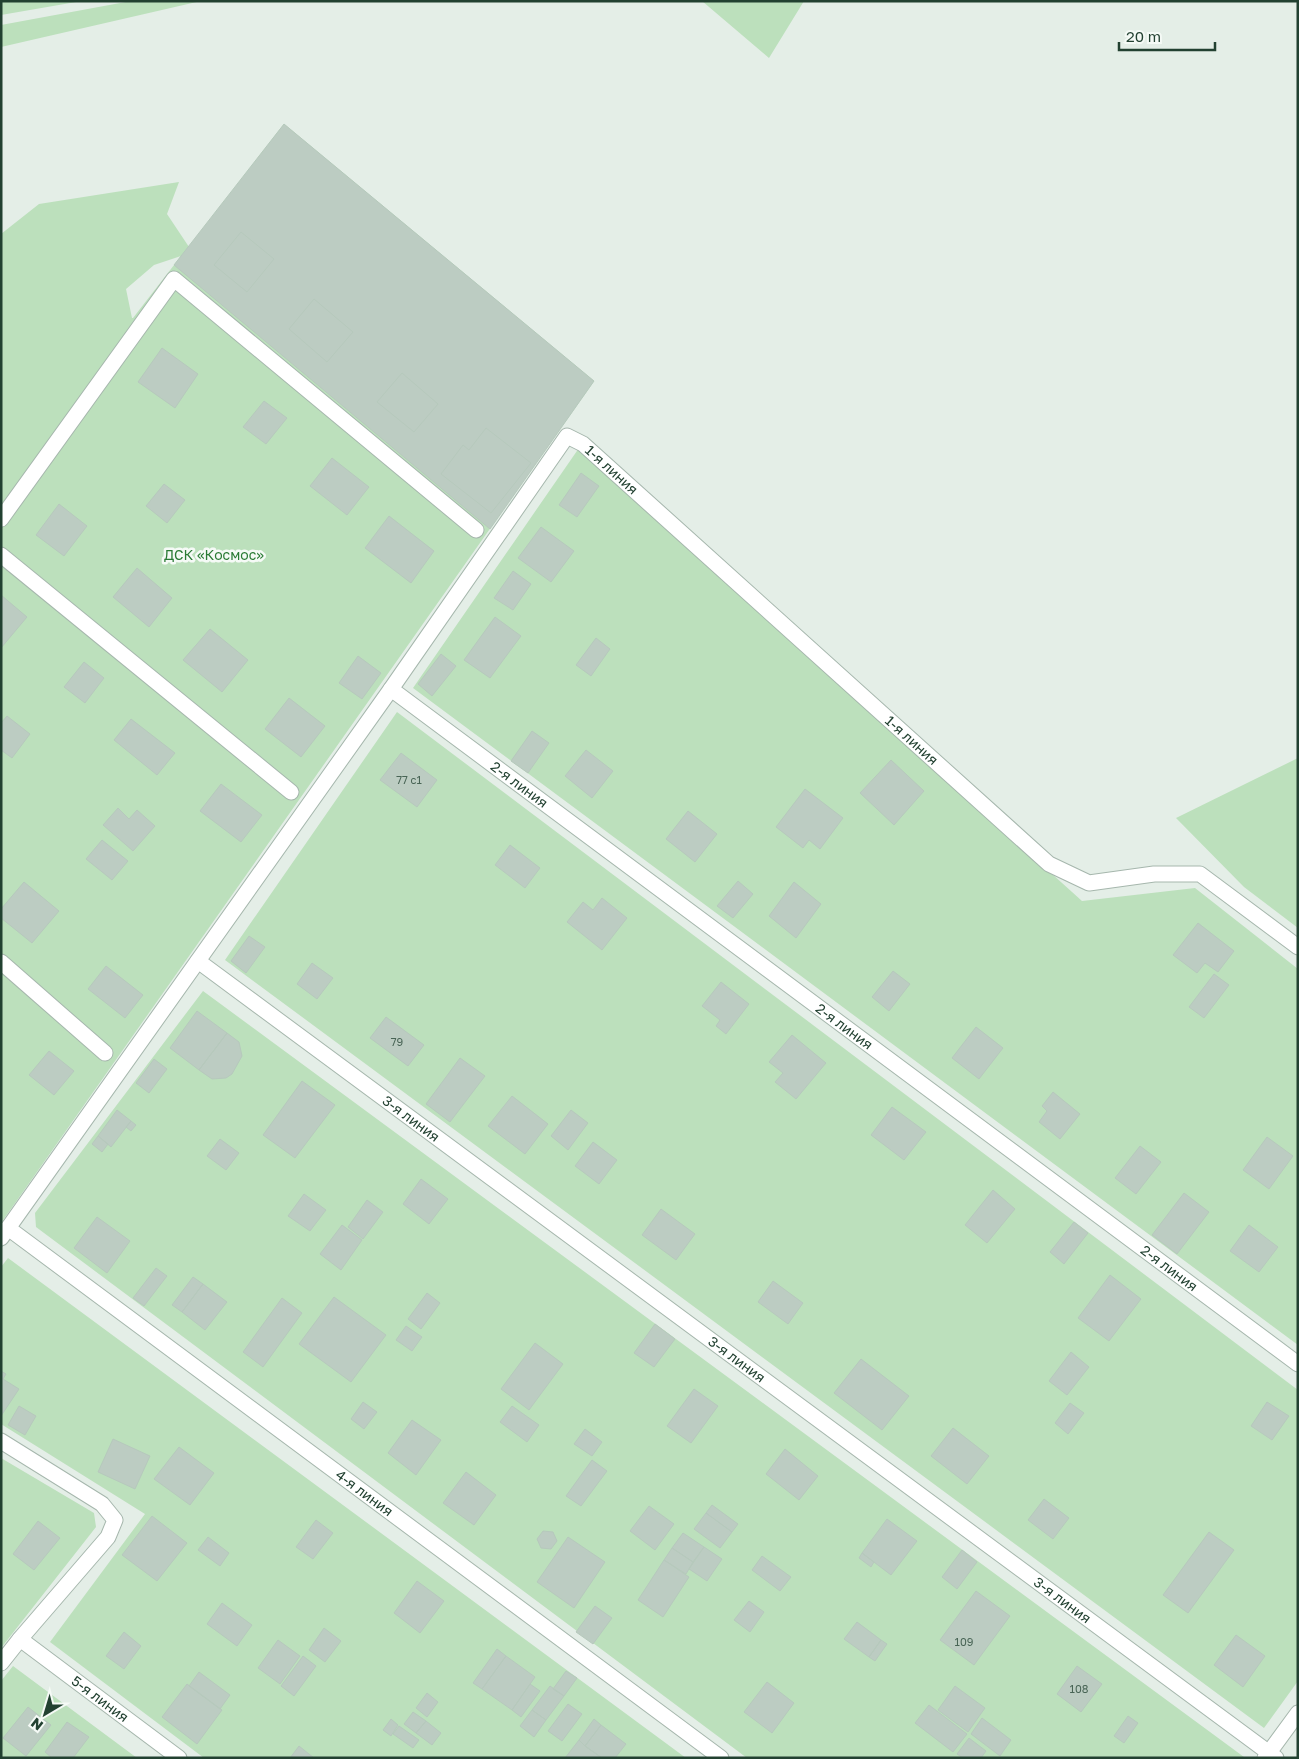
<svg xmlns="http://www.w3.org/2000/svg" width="1299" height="1759" font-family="'Golos Text',sans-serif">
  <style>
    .green { fill: #bce0bc; fill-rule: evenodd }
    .building { fill: #bcccc2; stroke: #b6c9bc }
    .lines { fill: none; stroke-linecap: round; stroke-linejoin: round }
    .minor-casing { stroke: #a6b7ad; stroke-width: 17 }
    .minor { stroke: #fff; stroke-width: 15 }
    .labels { text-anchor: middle; stroke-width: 5; stroke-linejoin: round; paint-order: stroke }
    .number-label { font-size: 11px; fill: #486455 }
    .street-label { font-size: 14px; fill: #224131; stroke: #f5faf6 }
    .park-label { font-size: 14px; fill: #2a7b34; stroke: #f5faf6 }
  </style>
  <rect width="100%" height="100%" fill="#e4eee7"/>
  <path class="green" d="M 1,1 L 82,1 L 1,15 Z
    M 131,1 L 201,1 L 1,47 L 1,25 Z
    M 702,1 L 804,1 L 769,58 Z
    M 284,124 L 594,381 L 1,1223 L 1,234 L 39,204 L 179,182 L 167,214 L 189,247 ZM 181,256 L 133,318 L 132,318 L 126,289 L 154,265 Z
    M 579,448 L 1082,901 L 1195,888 L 1298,969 L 1298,1345 L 413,688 Z
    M 397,712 L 1298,1390 L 1298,1681 L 1264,1728 L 225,960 Z
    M 1298,758 L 1298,928 L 1244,887 L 1176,818 Z
    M 203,991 L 1244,1757 L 747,1758 L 36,1227 L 35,1213 Z
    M 8,1258 L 686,1758 L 204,1758 L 50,1642 L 145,1514 L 1,1424 L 1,1267 Z
    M 1,1458 L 94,1513 L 96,1527 L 1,1648 Z
    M 13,1666 L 137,1758 L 1,1758 L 1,1681 Z"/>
  <path class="building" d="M 284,124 L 594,381 L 490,529 L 174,265 Z
    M 241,232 L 274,259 L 247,292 L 214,265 Z
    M 314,299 L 353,332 L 327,362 L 289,329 Z
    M 162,348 L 198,374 L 175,408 L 138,382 Z
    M 402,373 L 438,404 L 414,432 L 377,402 Z
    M 264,401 L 287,418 L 266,444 L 243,427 Z
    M 486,428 L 531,463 L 491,513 L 441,474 L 463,445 L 469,450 Z
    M 332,458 L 369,487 L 347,515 L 310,486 Z
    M 581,473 L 599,486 L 577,517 L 559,505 Z
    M 164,484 L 185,500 L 167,523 L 146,506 Z
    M 59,504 L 87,526 L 64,556 L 36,535 Z
    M 389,516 L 434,551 L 411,583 L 365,548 Z
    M 541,527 L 574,551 L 551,582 L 518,558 Z
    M 137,568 L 172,598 L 149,627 L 113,597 Z
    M 513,571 L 531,584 L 513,610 L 494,598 Z
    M 1,595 L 27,617 L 1,648 Z
    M 495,617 L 521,636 L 490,678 L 464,660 Z
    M 210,629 L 248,660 L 222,692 L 183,660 Z
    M 596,638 L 610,649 L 591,676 L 576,665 Z
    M 441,654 L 456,666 L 432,696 L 418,684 Z
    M 358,656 L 381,673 L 362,699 L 339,683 Z
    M 84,662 L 104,678 L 85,703 L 64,687 Z
    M 289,698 L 325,726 L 301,757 L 265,729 Z
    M 7,716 L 30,734 L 12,758 L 1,750 L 1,723 Z
    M 131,719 L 175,753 L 157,775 L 114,740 Z
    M 532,731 L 549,743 L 528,773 L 511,761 Z
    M 586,750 L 613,771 L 592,798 L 565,776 Z
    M 401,753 L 437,780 L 417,807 L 380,780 Z
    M 891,760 L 924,791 L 894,825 L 860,793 Z
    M 221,784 L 262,815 L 241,842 L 200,811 Z
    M 805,789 L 843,818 L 820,849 L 809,840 L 803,848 L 776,827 Z
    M 118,808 L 129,819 L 137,810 L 155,826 L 133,851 L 103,825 Z
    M 688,811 L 717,834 L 695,862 L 666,839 Z
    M 102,840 L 128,861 L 112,880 L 86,859 Z
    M 510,845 L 540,868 L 525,888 L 495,865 Z
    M 738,881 L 753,894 L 733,918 L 717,906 Z
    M 24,882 L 59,911 L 32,943 L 1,918 L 1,909 Z
    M 794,882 L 821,904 L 796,938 L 769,916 Z
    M 602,898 L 627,918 L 602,950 L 567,922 L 583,902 L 593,910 Z
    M 1198,923 L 1234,951 L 1218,972 L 1205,963 L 1197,973 L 1173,955 Z
    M 249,936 L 265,947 L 246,973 L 231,961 Z
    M 312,963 L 333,978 L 317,999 L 297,984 Z
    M 106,966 L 143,995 L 125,1018 L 88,989 Z
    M 893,971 L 910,984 L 889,1011 L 872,997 Z
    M 1214,974 L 1229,985 L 1204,1018 L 1189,1007 Z
    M 721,982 L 749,1004 L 726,1034 L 716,1026 L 720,1020 L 702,1006 Z
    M 197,1011 L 227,1033 L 199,1070 L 170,1048 Z
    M 386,1017 L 424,1045 L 408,1066 L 370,1038 Z
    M 976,1027 L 1003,1048 L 979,1079 L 952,1058 Z
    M 227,1033 L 239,1042 L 242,1056 L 232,1074 L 226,1078 L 212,1079 L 199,1070 Z
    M 792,1035 L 826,1063 L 796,1099 L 775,1082 L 783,1073 L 769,1062 Z
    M 49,1051 L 74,1071 L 54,1095 L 29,1075 Z
    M 460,1058 L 485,1076 L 450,1122 L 426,1104 Z
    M 154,1059 L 167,1069 L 149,1093 L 136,1083 Z
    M 302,1081 L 335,1105 L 295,1158 L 263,1135 Z
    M 1053,1092 L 1080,1114 L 1060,1139 L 1039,1122 L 1047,1111 L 1042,1106 Z
    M 512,1096 L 548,1124 L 525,1154 L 488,1126 Z
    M 892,1107 L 926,1132 L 904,1160 L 871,1135 Z
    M 117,1110 L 131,1121 L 111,1147 L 98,1136 Z
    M 571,1110 L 588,1123 L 568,1150 L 551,1136 Z
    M 131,1121 L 136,1125 L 131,1131 L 126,1127 Z
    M 98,1136 L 108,1144 L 102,1152 L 92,1144 Z
    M 1267,1137 L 1293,1156 L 1269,1189 L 1243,1170 Z
    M 220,1139 L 239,1153 L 226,1170 L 207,1156 Z
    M 593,1142 L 617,1160 L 599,1184 L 575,1166 Z
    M 1140,1146 L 1161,1162 L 1136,1194 L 1115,1178 Z
    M 421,1179 L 448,1199 L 429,1224 L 403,1204 Z
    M 993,1190 L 1015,1209 L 987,1243 L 965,1225 Z
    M 1184,1193 L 1209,1212 L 1177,1254 L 1152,1235 Z
    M 304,1194 L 326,1210 L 310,1231 L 288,1216 Z
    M 367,1200 L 383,1212 L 363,1239 L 348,1227 Z
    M 661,1209 L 695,1234 L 676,1260 L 642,1235 Z
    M 97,1217 L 130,1241 L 107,1273 L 74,1248 Z
    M 1074,1222 L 1088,1233 L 1064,1264 L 1050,1252 Z
    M 342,1225 L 362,1240 L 341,1270 L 320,1254 Z
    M 1249,1225 L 1278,1247 L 1259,1272 L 1230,1251 Z
    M 156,1268 L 167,1276 L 144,1306 L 133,1298 Z
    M 1110,1275 L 1141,1299 L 1109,1341 L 1078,1318 Z
    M 193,1277 L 203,1284 L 182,1312 L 172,1305 Z
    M 773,1281 L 803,1303 L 788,1324 L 758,1302 Z
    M 203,1284 L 227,1302 L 205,1330 L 182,1312 Z
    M 427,1293 L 440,1303 L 421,1329 L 408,1319 Z
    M 334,1297 L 386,1335 L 351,1382 L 299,1344 Z
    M 282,1298 L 302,1313 L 263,1367 L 243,1352 Z
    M 655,1324 L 675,1339 L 654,1367 L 634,1353 Z
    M 406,1326 L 422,1337 L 412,1351 L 396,1340 Z
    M 535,1343 L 563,1364 L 529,1410 L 501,1389 Z
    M 1071,1352 L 1089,1367 L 1067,1395 L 1049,1381 Z
    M 861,1359 L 909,1396 L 882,1430 L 834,1393 Z
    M 1,1371 L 6,1374 L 3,1379 L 19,1389 L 1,1416 Z
    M 694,1389 L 718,1406 L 691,1443 L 667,1426 Z
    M 363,1402 L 377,1412 L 364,1429 L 351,1419 Z
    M 1267,1402 L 1289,1416 L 1272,1440 L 1251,1426 Z
    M 1070,1403 L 1084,1413 L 1068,1434 L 1055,1423 Z
    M 19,1406 L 36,1416 L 25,1435 L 8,1425 Z
    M 512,1406 L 539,1425 L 527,1442 L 500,1422 Z
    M 412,1420 L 441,1440 L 416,1475 L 388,1453 Z
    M 953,1428 L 989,1456 L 967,1484 L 931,1456 Z
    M 585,1429 L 602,1442 L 592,1456 L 574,1444 Z
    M 113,1439 L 150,1456 L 135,1489 L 98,1472 Z
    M 179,1447 L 214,1473 L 190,1505 L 154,1479 Z
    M 785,1449 L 818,1476 L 799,1500 L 766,1474 Z
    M 592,1460 L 607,1471 L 581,1506 L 566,1496 Z
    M 466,1472 L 496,1495 L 474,1525 L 443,1503 Z
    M 1044,1499 L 1069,1518 L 1053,1539 L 1028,1520 Z
    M 712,1505 L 738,1524 L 732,1532 L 706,1513 Z
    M 649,1506 L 674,1524 L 655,1550 L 630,1531 Z
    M 706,1513 L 732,1532 L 720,1548 L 694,1529 Z
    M 152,1516 L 187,1543 L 157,1581 L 122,1555 Z
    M 887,1519 L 917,1541 L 891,1575 L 862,1553 Z
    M 316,1520 L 333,1533 L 313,1559 L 296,1547 Z
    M 38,1521 L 60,1538 L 34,1570 L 13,1554 Z
    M 543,1531 L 553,1532 L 557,1541 L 551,1549 L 541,1548 L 537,1539 Z
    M 1209,1532 L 1234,1550 L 1188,1613 L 1163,1595 Z
    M 683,1533 L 704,1547 L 693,1562 L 672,1548 Z
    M 208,1537 L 229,1553 L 220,1566 L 198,1550 Z
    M 568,1537 L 605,1562 L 574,1608 L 537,1582 Z
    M 704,1547 L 722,1559 L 707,1581 L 689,1569 Z
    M 672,1548 L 693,1562 L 686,1574 L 664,1560 Z
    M 962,1550 L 977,1562 L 957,1589 L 942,1577 Z
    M 862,1553 L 874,1562 L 871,1567 L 859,1558 Z
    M 762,1556 L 791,1577 L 780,1591 L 752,1570 Z
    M 664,1560 L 689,1577 L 663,1617 L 638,1600 Z
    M 417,1581 L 444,1601 L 420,1633 L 394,1613 Z
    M 976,1591 L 1010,1616 L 974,1665 L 940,1640 Z
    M 749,1601 L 764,1612 L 750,1632 L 734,1620 Z
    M 222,1603 L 252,1625 L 237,1646 L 207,1624 Z
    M 595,1606 L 612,1618 L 593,1644 L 576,1632 Z
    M 857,1622 L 881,1640 L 869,1657 L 844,1639 Z
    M 324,1628 L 341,1641 L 325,1662 L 309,1650 Z
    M 124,1632 L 141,1646 L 124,1669 L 106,1656 Z
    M 1236,1635 L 1265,1656 L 1243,1687 L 1214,1665 Z
    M 278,1640 L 300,1656 L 280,1684 L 258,1668 Z
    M 881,1640 L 887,1644 L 875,1661 L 869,1657 Z
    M 497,1649 L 506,1656 L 482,1689 L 473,1683 Z
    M 303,1656 L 316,1666 L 294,1696 L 281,1686 Z
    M 506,1656 L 535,1677 L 512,1710 L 482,1689 Z
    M 1077,1666 L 1102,1684 L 1081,1712 L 1057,1694 Z
    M 566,1671 L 577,1678 L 564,1696 L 553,1689 Z
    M 199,1672 L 230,1695 L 220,1709 L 189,1686 Z
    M 767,1682 L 794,1703 L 772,1733 L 744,1712 Z
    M 187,1684 L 222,1710 L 197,1744 L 162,1717 Z
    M 530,1684 L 540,1691 L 521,1717 L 512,1710 Z
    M 550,1686 L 564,1696 L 546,1720 L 532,1710 Z
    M 955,1686 L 985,1708 L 968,1732 L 938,1710 Z
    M 427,1693 L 438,1702 L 427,1717 L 416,1708 Z
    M 568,1704 L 582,1714 L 562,1741 L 548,1731 Z
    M 929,1705 L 967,1734 L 953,1752 L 915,1723 Z
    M 28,1707 L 51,1725 L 26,1756 L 3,1738 Z
    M 532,1710 L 546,1720 L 534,1737 L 520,1726 Z
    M 413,1712 L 426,1721 L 416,1733 L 404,1724 Z
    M 1128,1716 L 1138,1723 L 1124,1743 L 1114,1736 Z
    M 982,1718 L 1011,1740 L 1000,1756 L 971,1734 Z
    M 391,1719 L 398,1725 L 391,1736 L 383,1730 Z
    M 594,1719 L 601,1725 L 585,1746 L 579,1740 Z
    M 426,1721 L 441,1733 L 432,1745 L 416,1733 Z
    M 67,1722 L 89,1737 L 73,1758 L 52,1758 L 45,1752 Z
    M 601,1725 L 626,1744 L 615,1758 L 602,1758 L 585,1746 Z
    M 399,1726 L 419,1740 L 413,1748 L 393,1734 Z
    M 969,1738 L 986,1751 L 981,1758 L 963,1758 L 957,1754 Z
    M 579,1740 L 585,1746 L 602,1758 L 565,1758 Z
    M 299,1746 L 314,1758 L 290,1758 Z"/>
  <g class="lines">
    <defs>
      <g id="minor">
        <path d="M 1,519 L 174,279 L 476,530"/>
        <path d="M 1,555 L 291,792"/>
        <path id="s1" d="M 391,689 L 1298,1364"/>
        <path id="s2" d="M 198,961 L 1276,1758"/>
        <path d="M 1,962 L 105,1053"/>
        <path id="s3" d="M 8,1228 L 721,1758"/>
        <path id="s4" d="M 1,1238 L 391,689 L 567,436 L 583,444 L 1049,864 L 1089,883 L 1154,874 L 1200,874 L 1298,947"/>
        <path d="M 1,1441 L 102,1504 L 115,1520 L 108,1537 L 20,1639 L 1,1663"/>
        <path id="s5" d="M 20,1639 L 179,1758"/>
        <path d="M 1265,1758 L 1298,1713"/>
      </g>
    </defs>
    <use href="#minor" class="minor-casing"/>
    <use href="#minor" class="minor"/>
  </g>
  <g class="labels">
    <g class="number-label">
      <text x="409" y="784">77 с1</text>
      <text x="397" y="1046">79</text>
      <text x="964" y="1646">109</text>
      <text x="1079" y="1693">108</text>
    </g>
    <g class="street-label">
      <text dy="5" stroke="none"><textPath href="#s4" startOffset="1038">1-я линия</textPath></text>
      <text dy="5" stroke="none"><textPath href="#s4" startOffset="1442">1-я линия</textPath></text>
      <text dy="5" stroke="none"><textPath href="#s1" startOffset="160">2-я линия</textPath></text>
      <text dy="5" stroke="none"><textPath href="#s1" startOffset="565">2-я линия</textPath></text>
      <text dy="5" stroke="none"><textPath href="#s2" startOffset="265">3-я линия</textPath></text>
      <text dy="5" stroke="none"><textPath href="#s1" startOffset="970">2-я линия</textPath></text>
      <text dy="5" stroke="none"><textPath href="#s2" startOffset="670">3-я линия</textPath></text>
      <text dy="5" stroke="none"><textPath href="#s3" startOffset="444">4-я линия</textPath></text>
      <text dy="5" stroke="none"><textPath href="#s2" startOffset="1075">3-я линия</textPath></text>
      <text dy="5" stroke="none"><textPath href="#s5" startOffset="100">5-я линия</textPath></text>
    </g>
    <g class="park-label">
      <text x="214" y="560">ДСК «Космос»</text>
    </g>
  </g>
  <rect width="1299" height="1759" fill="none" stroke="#224131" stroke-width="5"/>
  <g transform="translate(45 1714) rotate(218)" stroke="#f5faf6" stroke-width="4" paint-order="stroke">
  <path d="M0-4L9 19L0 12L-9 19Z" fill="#224131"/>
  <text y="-8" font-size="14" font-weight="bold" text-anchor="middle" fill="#224131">N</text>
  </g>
  <path d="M1119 42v8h96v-8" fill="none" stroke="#224131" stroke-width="2.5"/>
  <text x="1126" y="42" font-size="15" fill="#224131" stroke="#f5faf6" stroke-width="4" paint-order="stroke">20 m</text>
</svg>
